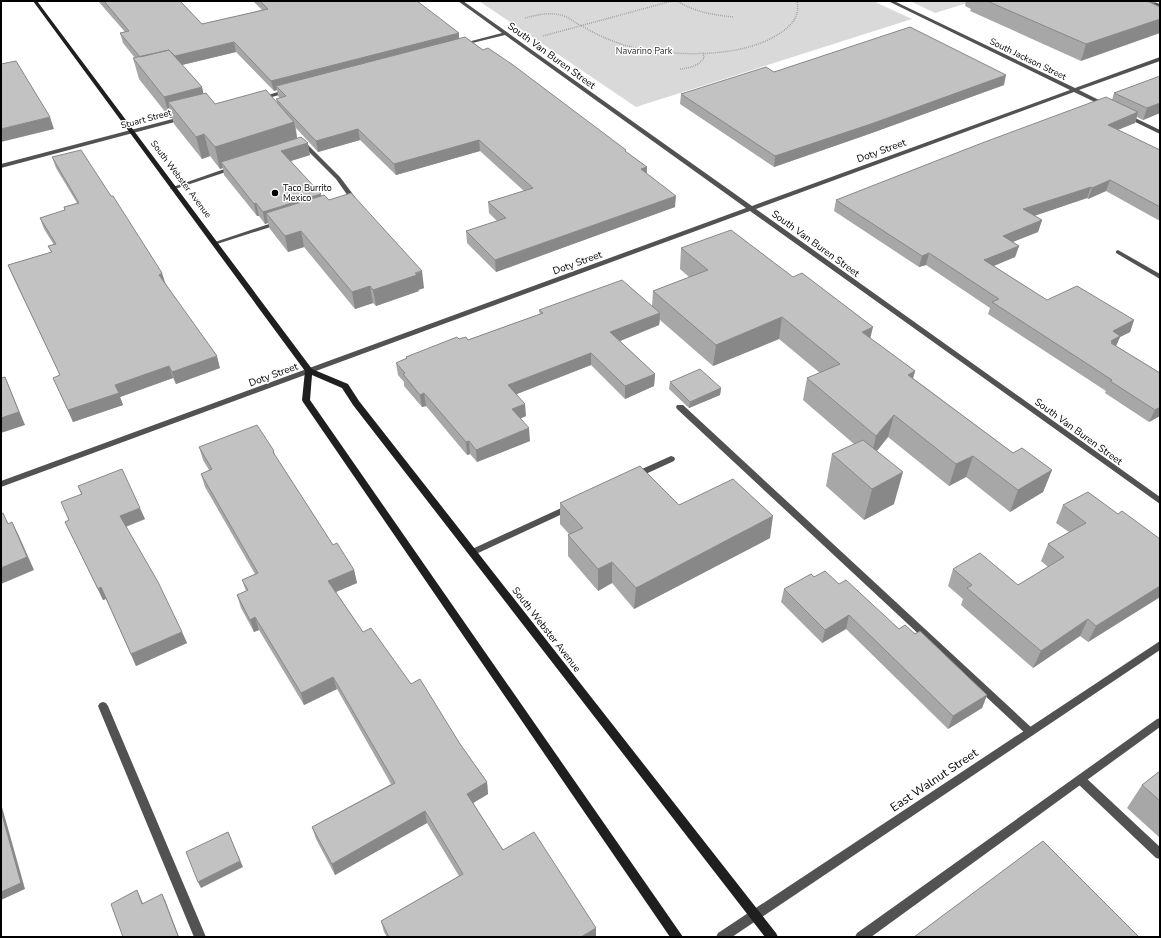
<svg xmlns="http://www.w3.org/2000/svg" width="1161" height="938" font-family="'Nunito Sans',sans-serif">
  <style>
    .green { fill: #d9d9d9 }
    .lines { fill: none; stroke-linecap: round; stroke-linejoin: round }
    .path { stroke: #747474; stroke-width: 1.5; stroke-dasharray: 0.5 1.5; stroke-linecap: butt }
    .service { fill: #525252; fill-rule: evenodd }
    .minor { fill: #525252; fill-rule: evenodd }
    .tertiary { fill: #525252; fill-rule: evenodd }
    .secondary { fill: #1f1f1f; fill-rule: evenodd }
    .wall { fill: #a7a7a7; fill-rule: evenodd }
    .shaded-wall { fill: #888 }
    .building { fill: #c2c2c2; stroke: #888 }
    .poi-dot { fill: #000; stroke: #fff; stroke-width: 1.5 }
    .labels { text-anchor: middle; stroke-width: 3; stroke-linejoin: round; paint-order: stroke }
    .far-park-label { font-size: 9px; fill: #303030; stroke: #fff }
    .far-street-label { font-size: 9px; fill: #000; stroke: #fff }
    .far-poi-label { font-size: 9px; fill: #000; stroke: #fff; text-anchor: start }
    .street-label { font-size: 10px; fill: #000; stroke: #fff }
    .near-street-label { font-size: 12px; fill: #000; stroke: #fff }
  </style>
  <rect width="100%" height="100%" fill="#fff"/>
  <path class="green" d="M 479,1 L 873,1 L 912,19 L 636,107 Z
    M 910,1 L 974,1 L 935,13 Z"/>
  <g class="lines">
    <path class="path" d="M 677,1 C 695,12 713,15 734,17
      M 525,18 C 537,15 549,12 561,15 C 569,17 575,23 582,26 C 595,34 609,40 624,45 C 667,57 745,60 783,31 C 793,24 800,15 797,1
      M 543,36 L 672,1
      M 680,69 C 690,68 698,66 704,58 L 703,53"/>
    <path class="service" d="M 1145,1 L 1151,1 L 1160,4 L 1160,7 Z
      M 303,144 L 307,144 L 340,177 L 355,197 C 353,200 348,202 344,201 L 344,199 L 348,196 L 336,179 L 303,146 Z
      M 233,166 L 235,167 L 235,169 L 175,189 L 171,189 L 170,188 Z
      M 278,221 L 281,223 L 280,224 L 217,244 L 215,245 L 212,243 Z
      M 1118,250 L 1160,274 L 1160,279 L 1116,253 L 1116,251 Z
      M 677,405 L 683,405 L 1033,729 L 1035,732 L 1033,735 L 1030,736 L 1027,735 L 677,409 L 676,407 Z
      M 671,456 L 674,457 L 675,459 L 674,461 L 639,477 L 636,478 L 632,475 L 633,473 Z
      M 570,504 L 574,507 L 573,509 L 476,554 L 470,554 L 469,552 L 470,550 Z
      M 103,702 L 106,703 L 108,706 L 206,937 L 194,937 L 98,706 L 100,703 Z
      M 1081,775 L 1085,777 L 1160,847 L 1160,859 L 1156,858 L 1077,783 L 1076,780 L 1077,777 Z"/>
    <path class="minor" d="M 458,1 L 463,1 L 752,206 L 1070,90 L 888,1 L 894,1 L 1075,88 L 1160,57 L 1160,61 L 1079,90 L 1107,104 L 1107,106 L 1103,106 L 1074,92 L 756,209 L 1160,497 L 1160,504 L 750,211 L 1,487 L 1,481 L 746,208 L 505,35 L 460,46 L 460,44 L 502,33 Z
      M 288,89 L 290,90 L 290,92 L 261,100 L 258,98 Z
      M 1125,115 L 1129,115 L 1160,130 L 1160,134 L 1125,117 Z
      M 184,116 L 186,117 L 186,119 L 1,168 L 1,164 Z"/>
    <path class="tertiary" d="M 1160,641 L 1160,650 L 732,937 L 716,937 L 718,933 Z
      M 1160,718 L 1160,727 L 871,937 L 855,937 L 857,933 L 1157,719 Z"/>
    <path class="secondary" d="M 33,1 L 37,1 L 312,369 L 348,384 L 359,401 L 776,933 L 778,937 L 765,937 L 353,405 L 342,388 L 312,375 L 310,400 L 683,937 L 670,937 L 303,402 L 302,400 L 305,371 Z"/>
  </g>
  <path class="wall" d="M 98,1 L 180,1 L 202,24 L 262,10 L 253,1 L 417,1 L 459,38 L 483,50 L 626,150 L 626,152 L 647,167 L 647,174 L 675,207 L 496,272 L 467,243 L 466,231 L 497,221 L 489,213 L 488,202 L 524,191 L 480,151 L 396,175 L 360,140 L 318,152 L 296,128 L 297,138 L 310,155 L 291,161 L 321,196 L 329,200 L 424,288 L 418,290 L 419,291 L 376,306 L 373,303 L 355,309 L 304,247 L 288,252 L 270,229 L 268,223 L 265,224 L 259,216 L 257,216 L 224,175 L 223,168 L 220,169 L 210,156 L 202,159 L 174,124 L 172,118 L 170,118 L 139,79 L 133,58 L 135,58 L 123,43 L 120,33 L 125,32 ZM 236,52 L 274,91 L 277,90 L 278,96 L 280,98 L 276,99 L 277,102 L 215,104 L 203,94 L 202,87 L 182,65 Z
    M 966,1 L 1155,1 L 1154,4 L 1081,61 L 970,11 L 971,9 L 965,6 Z
    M 774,72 L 1004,85 L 869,134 L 774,167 L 680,104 L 681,94 Z
    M 1160,76 L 1160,113 L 1143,120 L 1137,117 L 1135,123 L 1118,130 L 1160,150 L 1160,221 L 1106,191 L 1088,199 L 1087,198 L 1034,216 L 1042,220 L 1038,232 L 1013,242 L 1019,246 L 1015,257 L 994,266 L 1047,300 L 1134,320 L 1130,332 L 1120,337 L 1116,346 L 1160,373 L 1160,416 L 1149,422 L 1105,393 L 1106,391 L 988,314 L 990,308 L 926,265 L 919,267 L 834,211 L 836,200 L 1112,100 L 1114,93 Z
    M 52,157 L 166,284 L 220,368 L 176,384 L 173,378 L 120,397 L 123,405 L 73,422 L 53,378 L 60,375 L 13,277 L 8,265 L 51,252 L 48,246 L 54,245 L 44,229 L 40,218 L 65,211 L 64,207 L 77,203 L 56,168 Z
    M 681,248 L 870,338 L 915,371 L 913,378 L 1013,453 L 1052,470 L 1043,492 L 1010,512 L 966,477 L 949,486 L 888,437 L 877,451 L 894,504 L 864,520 L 826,486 L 832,454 L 854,444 L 803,400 L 807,378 L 820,373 L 779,339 L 713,366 L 660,320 L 659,325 L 620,341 L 655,374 L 654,386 L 625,399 L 591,365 L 517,394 L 526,416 L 521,418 L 530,441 L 477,462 L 470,454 L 467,455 L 426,406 L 422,407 L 404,386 L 404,382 L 398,375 L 396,363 L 406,359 L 406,357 L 459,339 L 468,340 L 540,314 L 539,310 L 652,306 L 653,291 L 689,277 L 680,269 Z
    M 670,382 L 721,388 L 720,395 L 689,408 L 669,389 Z
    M 199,447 L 274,451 L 275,456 L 333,545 L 354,570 L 357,583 L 336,592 L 363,632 L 411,684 L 460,744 L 487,782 L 488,794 L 473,803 L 503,850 L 596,928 L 596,937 L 387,937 L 384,932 L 381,921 L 459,876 L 427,823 L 335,875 L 316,839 L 312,827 L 391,784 L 337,689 L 304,705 L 259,630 L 254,632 L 241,608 L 237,595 L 246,591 L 242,580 L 255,574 L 205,487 L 201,474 L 209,470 L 203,460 Z
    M 78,486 L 145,519 L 126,527 L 182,632 L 187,643 L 136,666 L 106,599 L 103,600 L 65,522 L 69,520 L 81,494 Z
    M 560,503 L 679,505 L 770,538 L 634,609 L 612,583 L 598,591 L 568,556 L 568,535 L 569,534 L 560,524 Z
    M 1063,505 L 1118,514 L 1160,539 L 1160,597 L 1088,642 L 1080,636 L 1033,668 L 961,605 L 963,599 L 948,586 L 953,569 L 1018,585 L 1048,567 L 1041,561 L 1048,544 L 1069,532 L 1056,523 Z
    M 814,577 L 839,584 L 987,695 L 982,708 L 948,729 L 846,629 L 822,643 L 781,602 L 784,589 Z
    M 1160,771 L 1160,838 L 1127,808 L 1142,785 Z"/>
  <path class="shaded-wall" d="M 1136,1 L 1155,1 L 1153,6 Z
    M 1160,19 L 1160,33 L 1081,61 L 1086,44 Z
    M 459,33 L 459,43 L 276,86 L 277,90 L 274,91 L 271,81 Z
    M 234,42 L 236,52 L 148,73 L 145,63 Z
    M 1006,75 L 1004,85 L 869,134 L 774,167 L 775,156 Z
    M 202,87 L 207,109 L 168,102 L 172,118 L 170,118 L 164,97 Z
    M 1160,103 L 1160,113 L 1143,120 L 1147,108 Z
    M 1138,112 L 1135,123 L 1104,135 L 1108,125 Z
    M 50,117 L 54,129 L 1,142 L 1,129 Z
    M 294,122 L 298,143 L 221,162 L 223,168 L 220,169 L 215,147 Z
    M 358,129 L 360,140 L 318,152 L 316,141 Z
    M 204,134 L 210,156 L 202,159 L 196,137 Z
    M 479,140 L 480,151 L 396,175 L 394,164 Z
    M 308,143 L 310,155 L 284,163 L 281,151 Z
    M 647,167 L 646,178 L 641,169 Z
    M 1110,180 L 1106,191 L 1088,199 L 1092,188 Z
    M 1091,187 L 1087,198 L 1019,221 L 1023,209 Z
    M 321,194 L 323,206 L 266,213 L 268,223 L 265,224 L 263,212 Z
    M 676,196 L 675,207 L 496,272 L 495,260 Z
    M 256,203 L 259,216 L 257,216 L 254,204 Z
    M 1042,220 L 1038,232 L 999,247 L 1003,236 Z
    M 301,231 L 304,247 L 288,252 L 285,236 Z
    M 1019,246 L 1015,257 L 981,271 L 984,260 Z
    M 929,253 L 926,265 L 919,267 L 922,256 Z
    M 422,271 L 424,288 L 418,290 L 419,291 L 376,306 L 373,290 Z
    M 162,273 L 166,285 L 159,275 Z
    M 370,286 L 373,303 L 355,309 L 352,292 Z
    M 660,313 L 659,325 L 610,345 L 610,332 Z
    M 782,317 L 779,339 L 713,366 L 716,345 Z
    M 1134,320 L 1130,332 L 1120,337 L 1115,348 L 1108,354 L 1113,331 Z
    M 873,327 L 868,348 L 862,332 Z
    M 591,353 L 591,365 L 509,397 L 508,385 Z
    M 217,356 L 220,368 L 176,384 L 172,372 Z
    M 169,366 L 173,378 L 120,397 L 123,405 L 73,422 L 68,410 L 115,385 Z
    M 915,371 L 909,393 L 908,375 Z
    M 655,374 L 654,386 L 625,399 L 625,386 Z
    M 5,377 L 25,425 L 1,433 L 1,418 Z
    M 721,388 L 720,395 L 689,408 L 690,402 Z
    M 424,393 L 426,406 L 422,407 L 420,395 Z
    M 525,404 L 526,416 L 513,422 L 512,409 Z
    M 1160,407 L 1160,416 L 1149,422 L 1155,410 Z
    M 894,415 L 888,437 L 871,458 L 876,436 Z
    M 529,428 L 530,441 L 477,462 L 476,450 Z
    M 469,441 L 470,454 L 467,455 L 466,442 Z
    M 973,456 L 966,477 L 949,486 L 956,464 Z
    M 1052,470 L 1043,492 L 1010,512 L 1018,490 Z
    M 903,472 L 894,504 L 864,520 L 872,489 Z
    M 140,508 L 145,519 L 124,527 L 120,516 Z
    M 773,516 L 770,538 L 634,609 L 636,588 Z
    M 12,522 L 19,536 L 34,570 L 1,584 L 1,568 Z
    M 612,562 L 612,583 L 598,591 L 598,569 Z
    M 354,570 L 357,583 L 331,594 L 328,581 Z
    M 1160,586 L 1160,597 L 1088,642 L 1096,626 Z
    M 101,587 L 106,599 L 103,600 L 98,589 Z
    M 849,615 L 846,629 L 822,643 L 825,630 Z
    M 255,617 L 259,630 L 254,632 L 250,620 Z
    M 1088,619 L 1080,636 L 1033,668 L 1041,651 Z
    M 182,632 L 187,643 L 136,666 L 131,654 Z
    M 333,677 L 337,689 L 304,705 L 301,693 Z
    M 987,695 L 982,708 L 948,729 L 953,716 Z
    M 487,782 L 488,794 L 468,806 L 467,794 Z
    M 1,805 L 2,807 L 25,889 L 1,900 Z
    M 425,811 L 427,823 L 335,875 L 332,864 Z
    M 228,832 L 243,867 L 201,888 L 198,882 Z
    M 137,890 L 140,897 L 146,910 L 142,904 Z
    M 162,894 L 165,900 L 179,937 L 175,937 Z
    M 596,928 L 596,937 L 581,937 Z"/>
  <path class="building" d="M 104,1 L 180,1 L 202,24 L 268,9 L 260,1 L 417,1 L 459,33 L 271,81 L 234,42 L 175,56 L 169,50 L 140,57 L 120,33 L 129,31 Z
    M 987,1 L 1147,1 L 1160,7 L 1160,19 L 1086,44 Z
    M 910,27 L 1006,75 L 871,124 L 775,156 L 681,94 L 766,67 L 774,72 Z
    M 465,37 L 483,50 L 488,48 L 513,65 L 626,150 L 625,151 L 647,167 L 641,169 L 676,196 L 495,260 L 466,231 L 506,218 L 488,202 L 533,188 L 479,140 L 394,164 L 358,129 L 316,141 L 276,99 L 286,96 L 276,86 Z
    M 169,50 L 202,87 L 164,97 L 133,58 Z
    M 16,61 L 50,117 L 1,129 L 1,64 Z
    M 1160,76 L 1160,103 L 1147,108 L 1114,93 Z
    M 266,90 L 294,122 L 215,147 L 204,134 L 196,137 L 168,102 L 206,93 L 215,104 Z
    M 1106,97 L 1138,112 L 1108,125 L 1160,150 L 1160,207 L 1110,180 L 1092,188 L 1091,187 L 1023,209 L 1042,220 L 1003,236 L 1019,246 L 984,260 L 1047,300 L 1077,286 L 1134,320 L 1113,331 L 1120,336 L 1111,341 L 1113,342 L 1111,343 L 1160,373 L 1160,407 L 1155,410 L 1110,381 L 1112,380 L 992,302 L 999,299 L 929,253 L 922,256 L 836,200 L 982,143 Z
    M 301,137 L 308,143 L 281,151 L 321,194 L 263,212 L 256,203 L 254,204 L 221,162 Z
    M 81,150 L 111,196 L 113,196 L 162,273 L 159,275 L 217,356 L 172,372 L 169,366 L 115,385 L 119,393 L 68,410 L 53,378 L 60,375 L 8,265 L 52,252 L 48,246 L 56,244 L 40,218 L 65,210 L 64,207 L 79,203 L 52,157 Z
    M 351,193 L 422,271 L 415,273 L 417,275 L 373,290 L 370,286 L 352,292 L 301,231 L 285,236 L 266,213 L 324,195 L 329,200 Z
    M 731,230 L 793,277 L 802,273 L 873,327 L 862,332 L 915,371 L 908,375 L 1013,453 L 1022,448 L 1052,470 L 1018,490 L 973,456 L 956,464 L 894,415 L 876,436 L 807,378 L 840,364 L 782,317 L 716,345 L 653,291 L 708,270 L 681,248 Z
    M 622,280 L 660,313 L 610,332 L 655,374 L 625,386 L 591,353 L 508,385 L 525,404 L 512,409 L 529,428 L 476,450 L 469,441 L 466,442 L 424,393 L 420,395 L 403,374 L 405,373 L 396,363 L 407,358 L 406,357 L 457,337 L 459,339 L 466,337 L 468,340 L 543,313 L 539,310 Z
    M 700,369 L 721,388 L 690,402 L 670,382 Z
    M 5,377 L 19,412 L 1,418 L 1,378 Z
    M 257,425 L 274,451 L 273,452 L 333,545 L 337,543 L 354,570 L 328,581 L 363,632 L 371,628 L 411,684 L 420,679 L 460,744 L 487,782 L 467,794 L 503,850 L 534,832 L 596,928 L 581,937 L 389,937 L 381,921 L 463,874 L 425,811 L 332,864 L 312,827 L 395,783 L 333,677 L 301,693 L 255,617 L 250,620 L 237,595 L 248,590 L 242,580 L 258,573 L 201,474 L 212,469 L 199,447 Z
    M 863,440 L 903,472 L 872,489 L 832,454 Z
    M 640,466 L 679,505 L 733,479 L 773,516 L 636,588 L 612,562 L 598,569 L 568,535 L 583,528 L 560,503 Z
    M 122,469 L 140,508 L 120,516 L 158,582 L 182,632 L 131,654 L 101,587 L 98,589 L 65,522 L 69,520 L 61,502 L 82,494 L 78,486 Z
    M 1088,492 L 1118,514 L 1122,511 L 1160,539 L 1160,586 L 1096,626 L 1088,619 L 1041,651 L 967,588 L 972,585 L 953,569 L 980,553 L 1018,585 L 1064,557 L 1048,544 L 1086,523 L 1063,505 Z
    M 3,513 L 8,524 L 12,522 L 27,557 L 1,568 L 1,514 Z
    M 825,571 L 839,584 L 846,580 L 899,629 L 905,625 L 915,634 L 920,631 L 987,695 L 953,716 L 849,615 L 825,630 L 784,589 L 811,574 L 814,577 Z
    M 1160,771 L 1160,801 L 1142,785 Z
    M 1,811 L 21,883 L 1,892 Z
    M 228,832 L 240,861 L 198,882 L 186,852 Z
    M 1043,841 L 1139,937 L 914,937 Z
    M 137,890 L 142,904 L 162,894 L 178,936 L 175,937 L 123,937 L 111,904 Z"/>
  <circle class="poi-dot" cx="275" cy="193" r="4"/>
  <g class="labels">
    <g class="far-park-label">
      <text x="644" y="54">Navarino Park</text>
    </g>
    <g class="far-street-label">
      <text transform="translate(1028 59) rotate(26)" y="3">South Jackson Street</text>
      <text transform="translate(146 119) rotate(-15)" y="3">Stuart Street</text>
      <text transform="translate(181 179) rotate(53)" y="3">South Webster Avenue</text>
    </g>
    <g class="far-poi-label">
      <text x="283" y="191">Taco Burrito<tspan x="283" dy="10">Mexico</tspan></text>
    </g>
    <g class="street-label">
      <text transform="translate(552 55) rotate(36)" y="4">South Van Buren Street</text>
      <text transform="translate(881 150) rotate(-20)" y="4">Doty Street</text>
      <text transform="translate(816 243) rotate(36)" y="4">South Van Buren Street</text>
      <text transform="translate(577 262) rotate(-20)" y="4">Doty Street</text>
      <text transform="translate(273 374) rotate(-20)" y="4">Doty Street</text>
      <text transform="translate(1079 431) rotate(36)" y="4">South Van Buren Street</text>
      <text transform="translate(547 629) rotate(52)" y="4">South Webster Avenue</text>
    </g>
    <g class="near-street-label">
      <text transform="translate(934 780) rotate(-34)" y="4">East Walnut Street</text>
    </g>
  </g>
  <rect width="1161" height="938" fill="none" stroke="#000000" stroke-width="4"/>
</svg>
